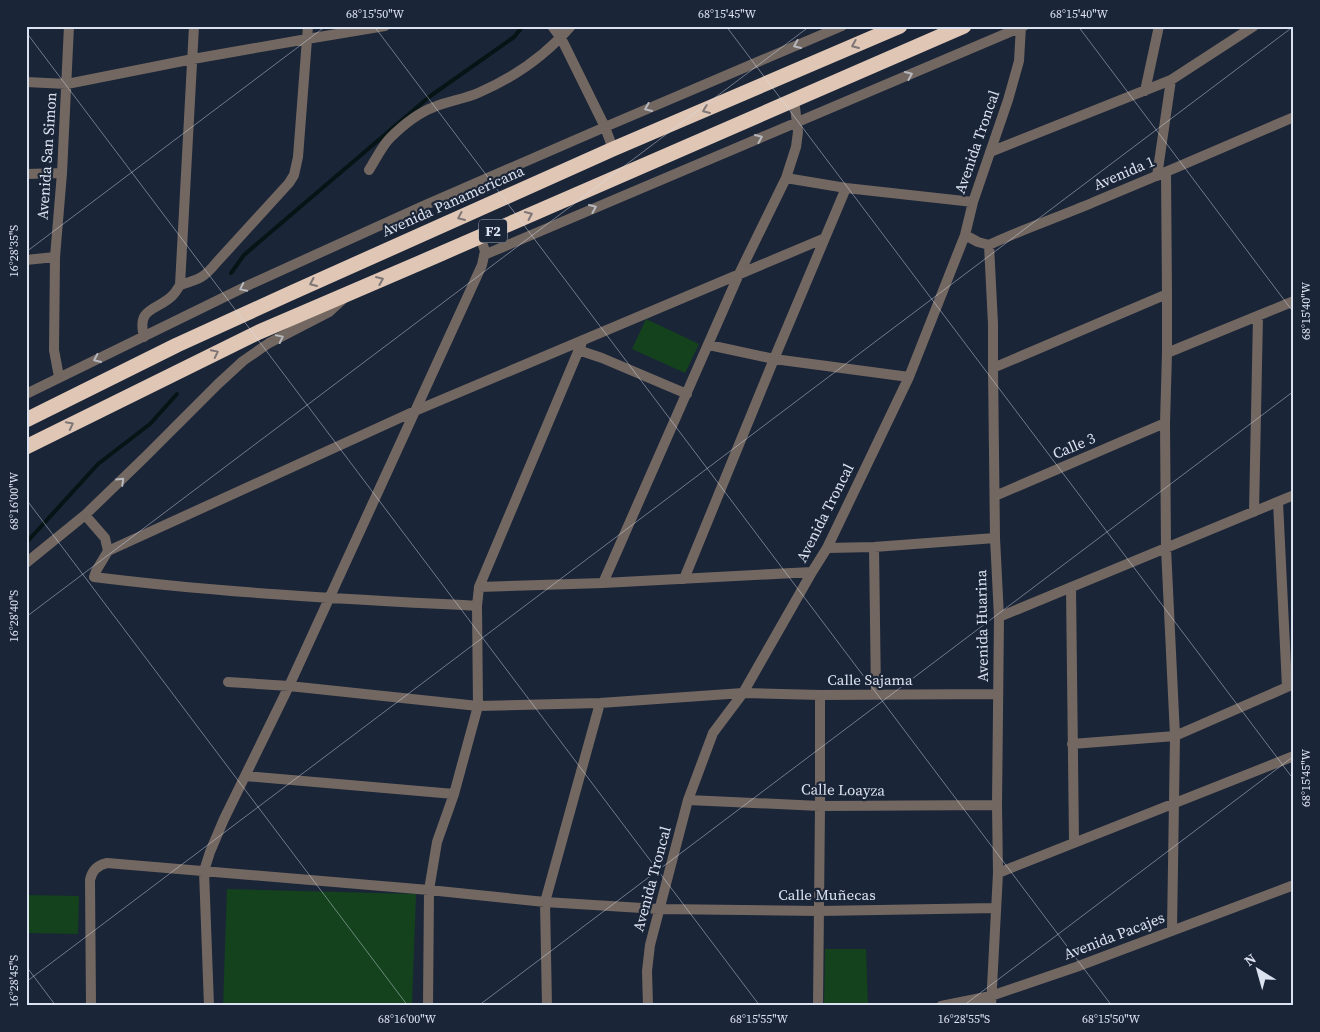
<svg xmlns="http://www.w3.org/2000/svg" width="1320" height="1032" font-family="'Source Serif 4',serif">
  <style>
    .green { fill: #13421d }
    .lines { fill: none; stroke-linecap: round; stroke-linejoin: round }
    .stream { stroke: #061415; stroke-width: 4 }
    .street { stroke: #736861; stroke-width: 10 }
    .highway { stroke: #e0c6b4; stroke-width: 15 }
    .oneway { stroke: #b7b8be }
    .oneway2 { stroke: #7e7676 }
    .ticks { fill: none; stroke: #dce3f0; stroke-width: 1; stroke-opacity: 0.45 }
    .labels { text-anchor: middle; stroke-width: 4.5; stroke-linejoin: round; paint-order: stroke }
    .shield { fill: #1b2538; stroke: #a2aab9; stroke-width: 1 }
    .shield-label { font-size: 14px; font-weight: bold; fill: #dce3f0 }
    .street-label { font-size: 15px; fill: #dce3f0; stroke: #1b2538 }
    .neatline { fill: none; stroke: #dce3f0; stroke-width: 2 }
    .ticks-label { font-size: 12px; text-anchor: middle; fill: #dce3f0 }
  </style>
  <rect width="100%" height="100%" fill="#1b2538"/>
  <path class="green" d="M 646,319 L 699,344 L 685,373 L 632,349 Z
    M 227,889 L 416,894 L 412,1006 L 223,1006 Z
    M 26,895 L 79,896 L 78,934 L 26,933 Z
    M 825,949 L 866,949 L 868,1004 L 855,1006 L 824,1006 Z"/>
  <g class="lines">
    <path class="stream" d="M 231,273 L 244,255 L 429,97 L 514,37 L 523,26
      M 26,543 L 98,464 L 150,424 L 177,394"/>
    <path class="street" d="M 552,26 L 561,38 L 605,127 L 613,149
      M 26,82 L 67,84 L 193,59 L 307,39 L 385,26
      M 1145,91 L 1159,26
      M 990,152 L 1171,80 L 1254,26
      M 369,170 C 376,159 382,146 390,138 C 402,126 418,113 434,107 C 448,101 464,99 478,93 C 513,78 546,55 571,26
      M 1166,172 L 1167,294 L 1167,353 L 1165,423 L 1166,548 L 1175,736 L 1172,930
      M 26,174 L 62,173
      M 1157,176 L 1171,80
      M 786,178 L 846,188 L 973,202
      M 965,235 L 978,242 L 989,245 C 1023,229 1059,217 1094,202 C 1161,174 1227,146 1294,117
      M 989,245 L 993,324 L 993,368 L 995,538 L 999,617 L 997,805 L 998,873 L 991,1006
      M 484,255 L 1024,26
      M 26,260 L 55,257
      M 180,285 C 199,279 204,278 216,263 L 289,183 L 294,175 L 298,157 L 308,26
      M 144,337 C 136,306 158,311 173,295 C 176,292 178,288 180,285 L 194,26
      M 709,345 L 774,359 L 909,377
      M 578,350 L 602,358 L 687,394
      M 1167,353 L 1294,301
      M 993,368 L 1167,294
      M 59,377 L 54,350 L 55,257 L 62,173 L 69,26
      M 26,394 L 251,284 L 423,206 L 605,127 L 842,26
      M 995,496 L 1165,423
      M 1278,502 L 1287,687
      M 1254,512 L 1258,316
      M 85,515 L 105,538 L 108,551 L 96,571 L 94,577 C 221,593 349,599 477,606
      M 874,547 L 876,695
      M 827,548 L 874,547 L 995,538
      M 108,551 L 415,411 L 825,238
      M 26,563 L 85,515 L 145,457 L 218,384 L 243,361 L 269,343 L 329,312 L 343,299
      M 684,579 L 774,359 L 846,188
      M 603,583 L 739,274 L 786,178 L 796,147 L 798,132 L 794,99
      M 479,587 L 603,583 L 812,572
      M 1071,587 L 1074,843
      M 999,617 L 1294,495
      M 228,682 L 289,686 L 478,706 L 600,703 L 743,693 L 820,695 L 998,694
      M 1072,744 L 1175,736 L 1294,684
      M 245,776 L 454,794
      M 688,800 L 820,806 L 997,805
      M 998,873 L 1294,756
      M 91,1006 L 90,880 C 92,870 98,865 107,863 L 429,890 L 545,902 L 658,909 L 819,911 L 996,908
      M 209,1006 L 204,871 L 210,852 L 224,819 L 289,686 L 482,265 L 485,251 L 480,237
      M 428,1006 L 429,890 L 437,842 L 454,794 L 478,706 L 477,606 L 479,587 L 583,340
      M 547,1006 L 545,902 L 600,703
      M 648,1006 L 647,971 L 650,945 L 688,800 L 713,733 L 743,693 L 812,572 L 827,548 L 909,377 L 965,235 L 973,202 L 1008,100 L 1019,61 L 1021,26
      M 818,1006 L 820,806 L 820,695
      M 941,1006 L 991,996 L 1076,967 L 1294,885"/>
    <path class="highway" d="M 26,420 L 177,345 L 291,293 L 613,149 L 900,26
      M 26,447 L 259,332 L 438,255 L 964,26"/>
  </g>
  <defs><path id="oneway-chevron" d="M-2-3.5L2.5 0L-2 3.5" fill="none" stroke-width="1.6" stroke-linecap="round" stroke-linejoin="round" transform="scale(1.25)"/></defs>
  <g class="oneway">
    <use href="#oneway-chevron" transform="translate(797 45) rotate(157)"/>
    <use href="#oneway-chevron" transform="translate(909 75) rotate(-23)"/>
    <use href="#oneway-chevron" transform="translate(648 108) rotate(157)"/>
    <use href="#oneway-chevron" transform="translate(759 138) rotate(-23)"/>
    <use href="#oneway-chevron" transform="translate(593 208) rotate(-23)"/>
    <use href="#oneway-chevron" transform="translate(243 288) rotate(154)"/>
    <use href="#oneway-chevron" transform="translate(280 338) rotate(-26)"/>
    <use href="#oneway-chevron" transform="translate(97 359) rotate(155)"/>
    <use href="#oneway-chevron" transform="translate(121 481) rotate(-44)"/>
  </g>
  <g class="oneway2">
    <use href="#oneway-chevron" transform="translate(855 45) rotate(157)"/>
    <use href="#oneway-chevron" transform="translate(706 110) rotate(157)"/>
    <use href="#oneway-chevron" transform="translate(529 215) rotate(-24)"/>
    <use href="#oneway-chevron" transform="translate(461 217) rotate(156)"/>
    <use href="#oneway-chevron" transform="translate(380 280) rotate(-23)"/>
    <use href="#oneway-chevron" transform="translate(313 283) rotate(156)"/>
    <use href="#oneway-chevron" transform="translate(215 353) rotate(-26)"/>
    <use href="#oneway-chevron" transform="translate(70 425) rotate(-27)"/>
  </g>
  <path class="ticks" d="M 374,26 L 1112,1006M 726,26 L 1294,780M 1078,26 L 1294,313M 26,32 L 760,1006M 26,252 L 326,26M 26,499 L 408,1006M 26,617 L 810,26M 26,966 L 56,1006M 26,982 L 1294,26M 478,1006 L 1294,391M 963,1006 L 1294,756"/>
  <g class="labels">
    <rect class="shield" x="479" y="219.5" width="28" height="23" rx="4"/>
    <g class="shield-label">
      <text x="493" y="236">F2</text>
    </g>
    <g class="street-label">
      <text transform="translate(977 142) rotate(-71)" y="5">Avenida Troncal</text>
      <text transform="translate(47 156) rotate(-86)" y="5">Avenida San Simon</text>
      <text transform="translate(1124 173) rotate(-23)" y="5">Avenida 1</text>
      <text transform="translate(453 201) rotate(-24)" y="5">Avenida Panamericana</text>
      <text transform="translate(1074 446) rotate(-23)" y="5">Calle 3</text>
      <text transform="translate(825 513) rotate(-63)" y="5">Avenida Troncal</text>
      <text transform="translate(982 626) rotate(-91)" y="5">Avenida Huarina</text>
      <text x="870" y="685">Calle Sajama</text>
      <text transform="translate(843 790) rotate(1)" y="5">Calle Loayza</text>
      <text transform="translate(652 879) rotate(-75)" y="5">Avenida Troncal</text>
      <text x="827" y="900">Calle Muñecas</text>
      <text transform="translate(1114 936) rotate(-21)" y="5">Avenida Pacajes</text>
    </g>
  </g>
  <rect width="1320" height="1032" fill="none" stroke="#1b2538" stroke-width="55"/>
  <g transform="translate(1258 970) rotate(323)" stroke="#1b2538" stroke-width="4" paint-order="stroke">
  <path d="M0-4L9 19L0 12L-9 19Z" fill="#dce3f0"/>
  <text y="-8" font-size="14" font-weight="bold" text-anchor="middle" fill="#dce3f0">N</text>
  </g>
  <rect x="28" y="28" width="1264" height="976" class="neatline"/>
  <g class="ticks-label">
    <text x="375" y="18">68°15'50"W</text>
    <text x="727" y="18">68°15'45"W</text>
    <text x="1079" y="18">68°15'40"W</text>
    <text transform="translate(14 251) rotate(-90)" y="4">16°28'35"S</text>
    <text transform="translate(1306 311) rotate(-90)" y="4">68°15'40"W</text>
    <text transform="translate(14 501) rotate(-90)" y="4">68°16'00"W</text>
    <text transform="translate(14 616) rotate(-90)" y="4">16°28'40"S</text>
    <text transform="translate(1306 778) rotate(-90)" y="4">68°15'45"W</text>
    <text transform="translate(14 981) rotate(-90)" y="4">16°28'45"S</text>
    <text x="407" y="1023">68°16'00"W</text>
    <text x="759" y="1023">68°15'55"W</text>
    <text x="964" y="1023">16°28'55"S</text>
    <text x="1111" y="1023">68°15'50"W</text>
  </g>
</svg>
